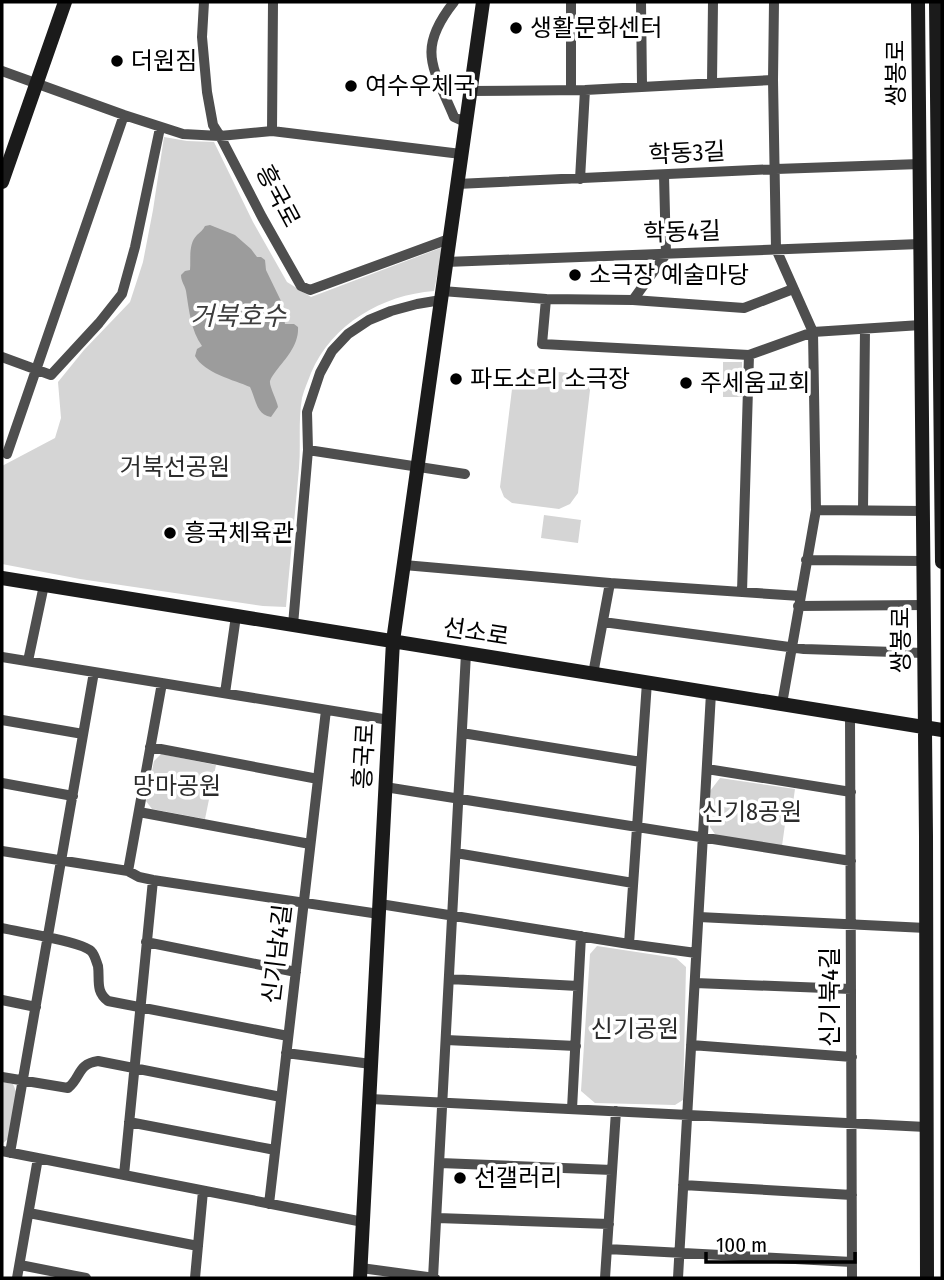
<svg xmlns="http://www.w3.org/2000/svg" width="944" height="1280" font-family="'Fira Sans Condensed','Noto Sans KR',sans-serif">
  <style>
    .green { fill: #d5d5d5 }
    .water { fill: #9c9c9c }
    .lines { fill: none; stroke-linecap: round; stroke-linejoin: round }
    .street { stroke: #4e4e4e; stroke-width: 10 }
    .secondary { stroke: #1b1b1b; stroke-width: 14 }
    .poi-dot { fill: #000; stroke: #fff; stroke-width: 2.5 }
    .labels { text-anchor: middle; stroke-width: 7; stroke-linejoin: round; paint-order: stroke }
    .poi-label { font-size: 24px; fill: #000; stroke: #fff; text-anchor: start }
    .street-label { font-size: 24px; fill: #000; stroke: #fff }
    .park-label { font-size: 24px; fill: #2c2c2c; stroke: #fff }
    .water-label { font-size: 26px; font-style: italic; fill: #3d3d3d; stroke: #fff }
  </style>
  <rect width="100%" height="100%" fill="#fff"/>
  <path class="green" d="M 164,137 L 187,141 L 214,142 L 253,222 L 287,282 L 311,297 L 443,247 L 434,291 C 382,295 332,324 311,373 C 308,381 304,390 302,398 C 298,421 301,445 299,468 C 295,515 290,561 286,607 L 263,606 L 80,579 L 2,564 L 2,466 L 55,438 L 61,418 L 58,382 L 84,350 L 130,302 L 143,262 L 153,210 Z
    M 723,362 L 742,362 L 742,397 L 723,397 Z
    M 532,369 L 577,374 L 584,379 L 590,390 L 578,493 L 570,504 L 559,509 L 512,503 L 504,497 L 500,487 L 513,381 C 516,373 523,369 532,369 Z
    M 544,515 L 581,520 L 578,543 L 541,538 Z
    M 161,754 L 216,765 L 205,819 L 152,809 L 146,801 L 154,761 Z
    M 720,778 L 795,789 L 791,817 L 786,817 L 782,846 L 717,837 L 710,827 L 710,791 Z
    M 597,946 L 676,958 L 686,967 L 683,1100 L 675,1105 L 595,1103 L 581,1091 L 590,954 Z
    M 2,1082 L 13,1084 L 17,1094 L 8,1139 L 2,1144 Z"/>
  <path class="water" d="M 210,225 L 235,235 L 251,249 L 257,257 L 261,257 L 265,260 L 266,270 L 281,301 L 285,324 L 294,324 L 298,327 C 299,345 286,358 276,371 C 274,374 271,377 270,381 C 269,386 277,400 278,407 L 271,417 C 256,415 256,399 250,387 C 234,380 204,373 195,356 L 197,349 L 202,346 C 191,331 189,310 186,291 C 185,285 181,282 181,275 L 185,271 L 190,270 C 191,259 188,244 197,235 C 200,232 203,230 205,226 Z"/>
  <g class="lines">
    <path class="street" d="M 204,2 L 202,37 L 207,92 L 213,125 L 220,136 L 262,217 L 301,286 L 310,290 L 449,239
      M 454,2 C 416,50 433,67 454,117 L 465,122
      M 641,2 L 642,86
      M 2,71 L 124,115 L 183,134 L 220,136 L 272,131 L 461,154
      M 773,80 L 776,249 L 813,332 L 816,510 L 782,704
      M 712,82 L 713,2
      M 571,89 L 571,2
      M 469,91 L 585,90 L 773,80 L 774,2
      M 272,131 L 273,2
      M 580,179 L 585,90
      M 457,184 L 776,169 L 920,164
      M 446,262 L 920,244
      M 442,291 L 546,299 L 633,300 L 744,308 L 793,289
      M 546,299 L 542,344 L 749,355 L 813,332 L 921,325
      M 633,300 L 666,254 L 664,175
      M 2,357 L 51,375 L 99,323 L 122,294 L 135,247 L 160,128
      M 308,450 L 465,474
      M 7,454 L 124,115
      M 816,510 L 923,511
      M 863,510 L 865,329
      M 806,560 L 923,561
      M 404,565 L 610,583 L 800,596
      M 742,592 L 749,355
      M 798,606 L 924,605
      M 603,622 L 804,649 L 924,653
      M 293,625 L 308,450 L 307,412 L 320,373 L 332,351 L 348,334 L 369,320 L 391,311 L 417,304 L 441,300
      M 2,657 L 389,720
      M 28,661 L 44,585
      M 593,674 L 610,583
      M 225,693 L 236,616
      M 850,715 L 852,1278
      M 2,720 L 83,734
      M 462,733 L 641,762
      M 150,747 L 318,779
      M 707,769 L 851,792
      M 2,783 L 73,796
      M 385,787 L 851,861
      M 139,812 L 310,844
      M 2,851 L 128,871 L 139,877 L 153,880 L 379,914
      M 456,853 L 633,883
      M 128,871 L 162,683
      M 380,904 L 629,944 L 696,953
      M 699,917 L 926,928
      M 2,928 C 18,932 81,941 91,951 C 95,955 96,961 98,966 C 100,980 95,991 108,1001 L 288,1036
      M 146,942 L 296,972
      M 629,944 L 647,682
      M 449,979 L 578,986
      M 695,983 L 851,989
      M 2,1000 L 36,1007
      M 446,1040 L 576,1046
      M 691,1045 L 852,1057
      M 286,1053 L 371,1064
      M 2,1077 L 68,1088 C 81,1078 77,1064 98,1061 L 281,1097
      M 370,1099 L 926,1127
      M 572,1109 L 581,936
      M 129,1122 L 275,1150
      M 2,1151 L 363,1222
      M 10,1153 L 94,672
      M 440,1163 L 612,1170
      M 124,1175 L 153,880
      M 683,1185 L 852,1195
      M 269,1204 L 326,710
      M 29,1213 L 198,1246
      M 437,1218 L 609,1224
      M 607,1249 L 852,1262
      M 20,1265 L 86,1278
      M 361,1268 L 435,1278
      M 17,1278 L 38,1158
      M 195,1278 L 203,1191
      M 433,1278 L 466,653
      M 605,1278 L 616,1111
      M 678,1278 L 711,693"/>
    <path class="secondary" d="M 918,2 L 926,836 L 927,1278
      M 936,2 L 942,562
      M 2,182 L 65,2
      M 2,578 L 942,730
      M 360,1278 L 393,641 L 483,2"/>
  </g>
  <g class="poi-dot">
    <circle cx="516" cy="28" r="7"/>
    <circle cx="117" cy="61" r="7"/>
    <circle cx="351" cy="86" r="7"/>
    <circle cx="575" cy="275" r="7"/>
    <circle cx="456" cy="379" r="7"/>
    <circle cx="686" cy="383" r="7"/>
    <circle cx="170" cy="533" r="7"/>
    <circle cx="460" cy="1178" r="7"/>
  </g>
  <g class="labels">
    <g class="poi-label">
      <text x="530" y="36">생활문화센터</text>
      <text x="131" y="69">더원짐</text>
      <text x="365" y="94">여수우체국</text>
      <text x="589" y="283">소극장 예술마당</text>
      <text x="470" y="387">파도소리 소극장</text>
      <text x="700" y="391">주세움교회</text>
      <text x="184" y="541">흥국체육관</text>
      <text x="474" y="1186">선갤러리</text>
    </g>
    <g class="street-label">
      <text transform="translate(896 73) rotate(-90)" y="8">쌍봉로</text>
      <text transform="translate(687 153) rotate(-3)" y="8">학동3길</text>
      <text transform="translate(278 196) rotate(62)" y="8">흥국로</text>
      <text transform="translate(682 232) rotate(-2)" y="8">학동4길</text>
      <text transform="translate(476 632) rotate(9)" y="8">선소로</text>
      <text transform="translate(901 640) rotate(-90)" y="8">쌍봉로</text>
      <text transform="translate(364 756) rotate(-87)" y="8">흥국로</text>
      <text transform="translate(277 954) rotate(-83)" y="8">신기남4길</text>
      <text transform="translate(830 997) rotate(-90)" y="8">신기북4길</text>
    </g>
    <g class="park-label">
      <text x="175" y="475">거북선공원</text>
      <text x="177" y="794">망마공원</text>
      <text x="752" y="820">신기8공원</text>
      <text x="635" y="1037">신기공원</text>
    </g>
    <g class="water-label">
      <text x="238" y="325">거북호수</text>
    </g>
  </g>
  <rect width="944" height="1280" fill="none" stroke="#000000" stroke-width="7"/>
  <path d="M706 1252v10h149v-10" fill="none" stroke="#000000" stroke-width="3.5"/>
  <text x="716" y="1252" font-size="21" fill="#000000" stroke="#ffffff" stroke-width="5" paint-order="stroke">100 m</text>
</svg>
